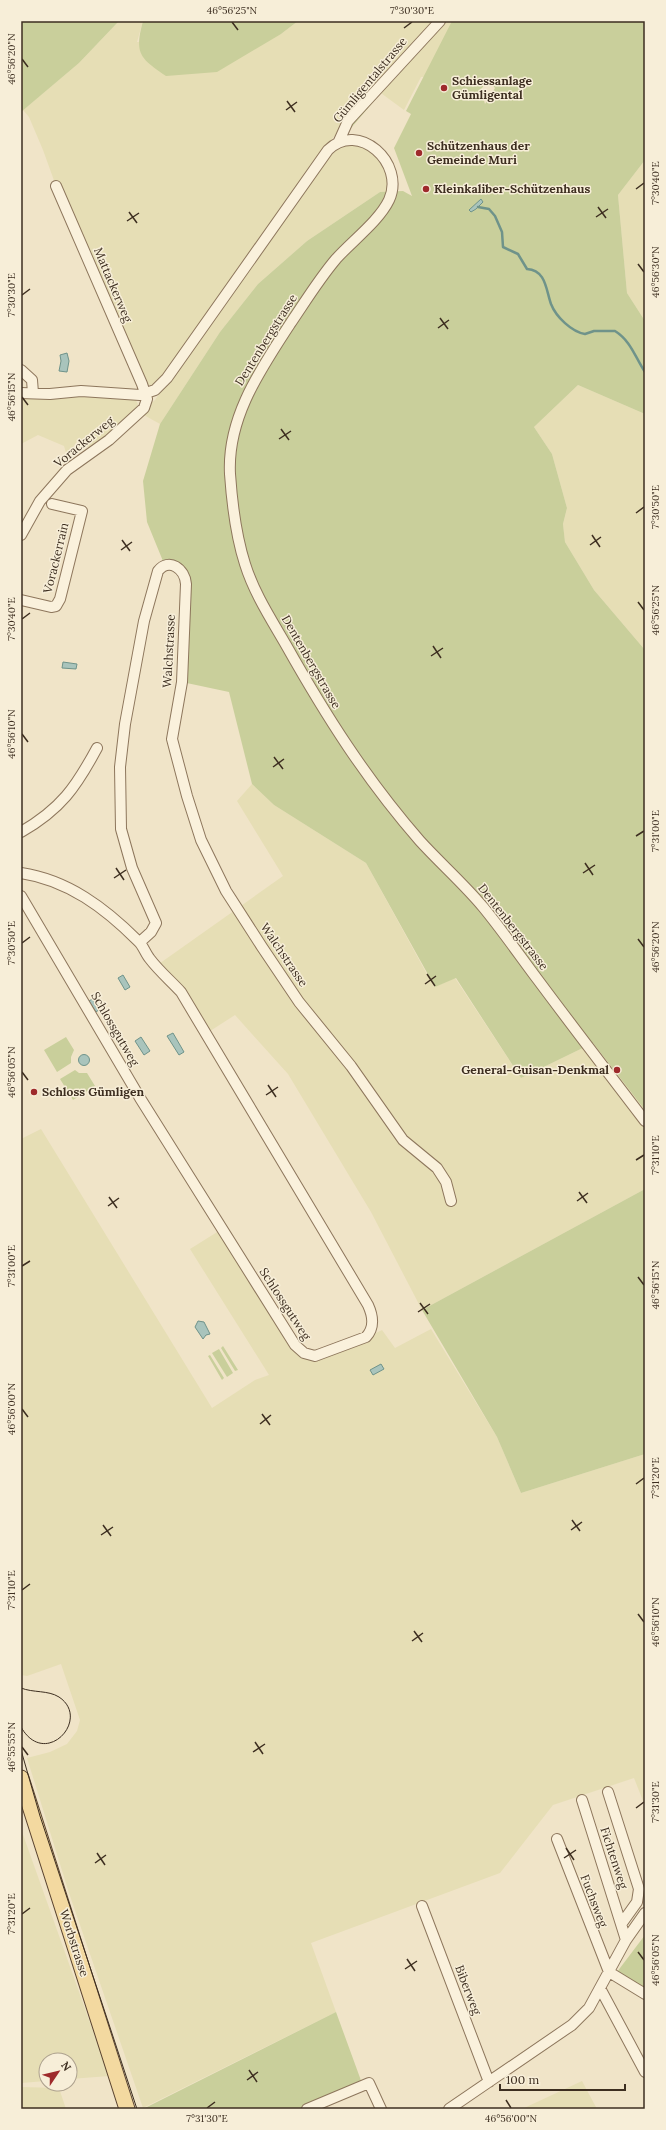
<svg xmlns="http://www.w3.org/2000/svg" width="666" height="2130" font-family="Lora,serif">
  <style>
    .farmland { fill: #e6deb5 }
    .green { fill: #c9cf9b; fill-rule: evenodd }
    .water { fill: #a9c4bc; stroke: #6f938a }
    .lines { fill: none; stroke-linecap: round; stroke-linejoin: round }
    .stream { stroke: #6f938a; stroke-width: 2.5 }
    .street-casing { stroke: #8d765c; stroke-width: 12 }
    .primary-casing { stroke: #5b4430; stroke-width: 17 }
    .street { stroke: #faf1dc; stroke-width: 10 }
    .primary { stroke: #f3d9a0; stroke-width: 15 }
    .tram { stroke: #3d2e20; stroke-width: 1 }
    .ticks { fill: none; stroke: #3d2e20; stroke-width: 1.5 }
    .poi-dot { fill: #9e2a2b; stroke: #f7eed8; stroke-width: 1.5 }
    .labels { text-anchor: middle; stroke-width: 3; stroke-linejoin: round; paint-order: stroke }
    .street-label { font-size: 12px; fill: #3d2e20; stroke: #f7eed8 }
    .poi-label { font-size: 12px; font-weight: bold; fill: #3d2e20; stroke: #f7eed8; text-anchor: start }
    .neatline { fill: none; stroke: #3d2e20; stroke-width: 1.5 }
    .ticks-label { font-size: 10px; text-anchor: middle; fill: #3d2e20 }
  </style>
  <rect width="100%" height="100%" fill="#f0e4c8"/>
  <path class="farmland" d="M 119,21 L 143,21 L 137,42 L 281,34 L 298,21 L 506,21 L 473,74 L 421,77 L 404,110 L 374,88 L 328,144 L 360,146 L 369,149 L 381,158 L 389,177 L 388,192 L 380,192 L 307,241 L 258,284 L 220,332 L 160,424 L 142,414 L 147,406 L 155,400 L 165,385 L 147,385 L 56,186 L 43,150 L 29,117 L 23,110 L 79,63 Z
    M 645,160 L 645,321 L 627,293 L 618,195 Z
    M 578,385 L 645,414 L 645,650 L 594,590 L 565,542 L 563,524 L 567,508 L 552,454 L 534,427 Z
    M 21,393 L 135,399 L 138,404 L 135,410 L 103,439 L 89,447 L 77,441 L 67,456 L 64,446 L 38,435 L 21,444 Z
    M 252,784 L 274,805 L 366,863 L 434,987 L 455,978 L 521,1078 L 593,1043 L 645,1110 L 645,1189 L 422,1310 L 371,1212 L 288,1074 L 235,1015 L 207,1033 L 156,966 L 283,876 L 237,801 Z
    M 41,1129 L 212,1408 L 255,1380 L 269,1375 L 190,1249 L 222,1229 L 298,1348 L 331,1355 L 382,1330 L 395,1348 L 431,1329 L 497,1437 L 521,1493 L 645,1454 L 645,1806 L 634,1778 L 553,1805 L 500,1873 L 311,1943 L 336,2012 L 143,2108 L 69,1893 L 27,1758 L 50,1752 L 67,1744 L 77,1731 L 80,1720 L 61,1664 L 27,1676 L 21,1675 L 21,1139 Z
    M 21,1829 L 109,2076 L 70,2079 L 70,2060 L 46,2060 L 46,2081 L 21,2083 Z
    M 582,2081 L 597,2109 L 522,2109 Z
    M 21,2087 L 59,2088 L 66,2109 L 21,2109 Z"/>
  <path class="green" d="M 21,21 L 119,21 L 79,63 L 21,112 Z
    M 143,21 L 298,21 L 281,34 L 217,72 L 166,76 C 140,58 134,54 143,21 Z
    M 452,21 L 645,21 L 645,160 L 618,195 L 627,293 L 645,321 L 645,414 L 578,385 L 534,427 L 552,454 L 567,508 L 563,524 L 565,542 L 594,590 L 645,650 L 645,1110 L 593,1043 L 521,1078 L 456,978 L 435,987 L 366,863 L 274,805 L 252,784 L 229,692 L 182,682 L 185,577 L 165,566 L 147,522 L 143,481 L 160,424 L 220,332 L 258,284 L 307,241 L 380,192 L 403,191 L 412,196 L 394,148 L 411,114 L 406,111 ZM 487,79 L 495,88 L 485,104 L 481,90 Z
    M 377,91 L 380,94 L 346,134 L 345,133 Z
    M 66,1037 L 74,1050 L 71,1057 L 71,1063 L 57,1072 L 44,1050 Z
    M 75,1070 L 79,1073 L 87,1073 L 95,1086 L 73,1100 L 60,1079 Z
    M 645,1189 L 645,1454 L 521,1493 L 497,1437 L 422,1310 Z
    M 223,1346 L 238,1370 L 235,1371 L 221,1348 Z
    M 219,1349 L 233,1373 L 227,1377 L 212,1353 Z
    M 210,1355 L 224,1378 L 222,1380 L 208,1356 Z
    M 645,1935 L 645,1988 L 617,1972 Z
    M 336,2012 L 363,2086 L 314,2109 L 143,2109 Z"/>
  <path class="water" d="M 481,199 L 483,202 L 476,209 L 471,212 L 469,210 Z
    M 67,353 L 69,361 L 67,372 L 59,371 L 61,361 L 60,355 Z
    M 63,662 L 77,664 L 76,669 L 62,668 Z
    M 123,975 L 130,987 L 125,990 L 118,978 Z
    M 94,998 L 100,1009 L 96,1012 L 89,1001 Z
    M 173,1033 L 184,1052 L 179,1055 L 167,1036 Z
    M 141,1037 L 150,1051 L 144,1055 L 135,1041 Z
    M78.5 1060a5.5 5.5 0 1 1 11 0a5.5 5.5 0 1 1-11 0Z
    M 198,1321 L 204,1322 L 210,1334 L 206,1335 L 203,1339 L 195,1327 Z
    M 381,1364 L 384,1369 L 373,1375 L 370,1370 Z"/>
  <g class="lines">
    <path class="stream" d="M 478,207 L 489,209 L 495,216 L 502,232 L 503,247 L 518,254 L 527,269 C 546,270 546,290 551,304 C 556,317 572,332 585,334 L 594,331 L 615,331 C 631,341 635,357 645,372"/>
    <defs>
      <path id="street" d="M 339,141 L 348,121 L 440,21
        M 21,370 L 32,380 L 33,393
        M 21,393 L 50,394 L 81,391 L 140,395 L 155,390 L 167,378 L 328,150 C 358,120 406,163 389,200 C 379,221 352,241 336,259 C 319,279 305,302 290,324 C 261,369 227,417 230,474 C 232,503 236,536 245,564 C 254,593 271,619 286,645 C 326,716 366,779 420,841 C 440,863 464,884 483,907 C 502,930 520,956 538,980 C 573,1027 609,1074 645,1121
        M 21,535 L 40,501 L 67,470 L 109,440 L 144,408 L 147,399 L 142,384 L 56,186
        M 21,600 L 51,607 L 56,606 L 60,599 L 82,511 L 52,504
        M 21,832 C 61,809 76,787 97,748
        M 21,873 C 68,880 105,908 138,941 C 143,945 145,953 150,959 C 159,971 171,981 181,992 L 368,1305 C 373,1316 375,1327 366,1337 L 315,1356 L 304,1353 L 295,1345 L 140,1098 L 21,896
        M 140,942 L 151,932 L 156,923 L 132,868 L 121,829 L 120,767 L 125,724 L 144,621 L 158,571 C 169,557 185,569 186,584 L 182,682 L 172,739 L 187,796 L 201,840 L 226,891 L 262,947 L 299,1002 L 351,1066 L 403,1140 L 437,1168 L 446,1182 L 451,1201
        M 608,1792 L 639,1889 L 637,1902 L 622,1923
        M 582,1800 L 626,1940
        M 557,1839 L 609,1972 L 645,1994
        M 422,1906 L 489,2082
        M 600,1988 L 645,2072
        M 307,2109 L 369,2083 L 381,2109
        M 449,2109 L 572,2025 L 589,2008 L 626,1940 L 645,1913"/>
      <path id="primary" d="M 21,1778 L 127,2109"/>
    </defs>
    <use href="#street" class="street-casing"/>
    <use href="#primary" class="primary-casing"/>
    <use href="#street" class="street"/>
    <use href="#primary" class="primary"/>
    <path class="tram" d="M 21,1688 C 33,1693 48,1690 59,1697 C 92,1719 45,1770 21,1727
      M 21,1750 L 40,1816 L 137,2109"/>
  </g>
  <path class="ticks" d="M 232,22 L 238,30M 404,28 L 412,22M 22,59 L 28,67M 287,101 L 295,112M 286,110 L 297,102M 636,189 L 644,183M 598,207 L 606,218M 129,212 L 137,223M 596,217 L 608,209M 127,221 L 139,213M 638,264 L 644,272M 22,295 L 30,289M 440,318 L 448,329M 438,328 L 449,320M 22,397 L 28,405M 281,429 L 289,440M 279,439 L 291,431M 636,513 L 644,507M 592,535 L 600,547M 122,540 L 130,551M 590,545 L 601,537M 121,550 L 132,542M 638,602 L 644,610M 22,619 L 30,613M 433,646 L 441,658M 431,656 L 443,648M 22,734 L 28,742M 274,757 L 283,769M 273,767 L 284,759M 636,836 L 644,831M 585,863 L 593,875M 116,868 L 124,880M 583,873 L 595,865M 114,878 L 126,870M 638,939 L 644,947M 22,943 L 30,937M 427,974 L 435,986M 425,984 L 436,976M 22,1072 L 28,1080M 268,1085 L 276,1097M 266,1095 L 278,1087M 636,1160 L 644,1155M 579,1192 L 587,1203M 109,1197 L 117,1208M 577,1201 L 588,1193M 108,1206 L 119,1198M 22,1266 L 30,1261M 638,1277 L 644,1285M 420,1303 L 428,1314M 418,1312 L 430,1304M 22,1409 L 28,1417M 262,1414 L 270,1425M 260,1424 L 271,1415M 636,1484 L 644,1478M 572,1520 L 580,1531M 103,1525 L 111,1536M 571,1530 L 582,1522M 101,1535 L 113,1527M 22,1590 L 30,1584M 638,1614 L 644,1622M 414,1631 L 422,1642M 412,1641 L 423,1633M 255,1742 L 263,1754M 22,1747 L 28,1755M 253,1752 L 265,1744M 636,1808 L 644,1802M 566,1848 L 574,1860M 97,1853 L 105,1865M 564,1858 L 576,1850M 95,1863 L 106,1855M 22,1914 L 30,1908M 638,1952 L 644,1960M 407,1959 L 415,1971M 405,1969 L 417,1961M 249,2070 L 257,2082M 247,2080 L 258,2072M 506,2100 L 511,2108M 207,2108 L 215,2102"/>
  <g class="poi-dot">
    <circle cx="444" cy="88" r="4"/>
    <circle cx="419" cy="153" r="4"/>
    <circle cx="426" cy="189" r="4"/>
    <circle cx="617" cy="1070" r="4"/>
    <circle cx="34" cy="1092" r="4"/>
  </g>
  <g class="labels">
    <g class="street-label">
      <text transform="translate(370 80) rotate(-50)" y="4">Gümligentalstrasse</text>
      <text transform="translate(113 285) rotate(67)" y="4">Mattackerweg</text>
      <text transform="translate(266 340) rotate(-58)" y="4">Dentenbergstrasse</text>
      <text transform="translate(84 442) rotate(-39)" y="4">Vorackerweg</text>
      <text transform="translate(56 558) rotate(-76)" y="4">Vorackerrain</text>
      <text transform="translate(169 651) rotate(-87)" y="4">Walchstrasse</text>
      <text transform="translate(311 662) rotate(60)" y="4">Dentenbergstrasse</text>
      <text transform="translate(513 927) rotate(52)" y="4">Dentenbergstrasse</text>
      <text transform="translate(284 955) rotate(56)" y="4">Walchstrasse</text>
      <text transform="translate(115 1029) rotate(60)" y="4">Schlossgutweg</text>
      <text transform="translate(285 1304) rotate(57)" y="4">Schlossgutweg</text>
      <text transform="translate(614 1858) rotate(72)" y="4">Fichtenweg</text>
      <text transform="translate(594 1901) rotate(69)" y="4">Fuchsweg</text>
      <text transform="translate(74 1943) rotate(72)" y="4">Worbstrasse</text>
      <text transform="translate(468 1990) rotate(69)" y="4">Biberweg</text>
    </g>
    <g class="poi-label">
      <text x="452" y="85">Schiessanlage<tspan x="452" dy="14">Gümligental</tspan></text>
      <text x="427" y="150">Schützenhaus der<tspan x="427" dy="14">Gemeinde Muri</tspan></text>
      <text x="434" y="193">Kleinkaliber-Schützenhaus</text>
      <text x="609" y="1074" text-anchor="end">General-Guisan-Denkmal</text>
      <text x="42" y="1096">Schloss Gümligen</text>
    </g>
  </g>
  <rect width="666" height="2130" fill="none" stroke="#f7eed8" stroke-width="44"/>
  <g transform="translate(58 2072) rotate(55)"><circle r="19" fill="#f7eed8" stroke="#ada18e"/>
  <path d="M0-3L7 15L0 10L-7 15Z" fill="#9e2a2b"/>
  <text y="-6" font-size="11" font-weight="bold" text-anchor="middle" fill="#3d2e20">N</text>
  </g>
  <path d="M500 2084v6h125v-6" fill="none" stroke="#3d2e20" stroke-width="2"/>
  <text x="506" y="2084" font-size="12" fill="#3d2e20" stroke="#f7eed8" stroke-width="3" paint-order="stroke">100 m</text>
  <rect x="22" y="22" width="622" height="2086" class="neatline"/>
  <g class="ticks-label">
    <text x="232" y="14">46°56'25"N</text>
    <text x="412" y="14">7°30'30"E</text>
    <text transform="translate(11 59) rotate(-90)" y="4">46°56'20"N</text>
    <text transform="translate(655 183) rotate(-90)" y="4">7°30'40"E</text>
    <text transform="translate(655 272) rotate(-90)" y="4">46°56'30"N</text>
    <text transform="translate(11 295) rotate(-90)" y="4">7°30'30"E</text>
    <text transform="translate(11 397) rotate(-90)" y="4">46°56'15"N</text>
    <text transform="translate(655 507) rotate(-90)" y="4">7°30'50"E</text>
    <text transform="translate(655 610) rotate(-90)" y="4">46°56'25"N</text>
    <text transform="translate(11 619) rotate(-90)" y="4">7°30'40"E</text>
    <text transform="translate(11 734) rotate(-90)" y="4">46°56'10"N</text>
    <text transform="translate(655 831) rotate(-90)" y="4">7°31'00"E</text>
    <text transform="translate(11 943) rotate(-90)" y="4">7°30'50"E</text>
    <text transform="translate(655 947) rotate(-90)" y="4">46°56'20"N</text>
    <text transform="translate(11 1072) rotate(-90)" y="4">46°56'05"N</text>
    <text transform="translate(655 1155) rotate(-90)" y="4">7°31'10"E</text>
    <text transform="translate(11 1266) rotate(-90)" y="4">7°31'00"E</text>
    <text transform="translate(655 1285) rotate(-90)" y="4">46°56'15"N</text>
    <text transform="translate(11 1409) rotate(-90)" y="4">46°56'00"N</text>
    <text transform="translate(655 1478) rotate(-90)" y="4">7°31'20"E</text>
    <text transform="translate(11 1590) rotate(-90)" y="4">7°31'10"E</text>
    <text transform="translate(655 1622) rotate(-90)" y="4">46°56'10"N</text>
    <text transform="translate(11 1747) rotate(-90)" y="4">46°55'55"N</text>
    <text transform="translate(655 1802) rotate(-90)" y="4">7°31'30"E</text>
    <text transform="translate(11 1914) rotate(-90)" y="4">7°31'20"E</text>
    <text transform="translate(655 1960) rotate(-90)" y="4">46°56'05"N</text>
    <text x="207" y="2122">7°31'30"E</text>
    <text x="511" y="2122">46°56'00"N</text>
  </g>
</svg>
